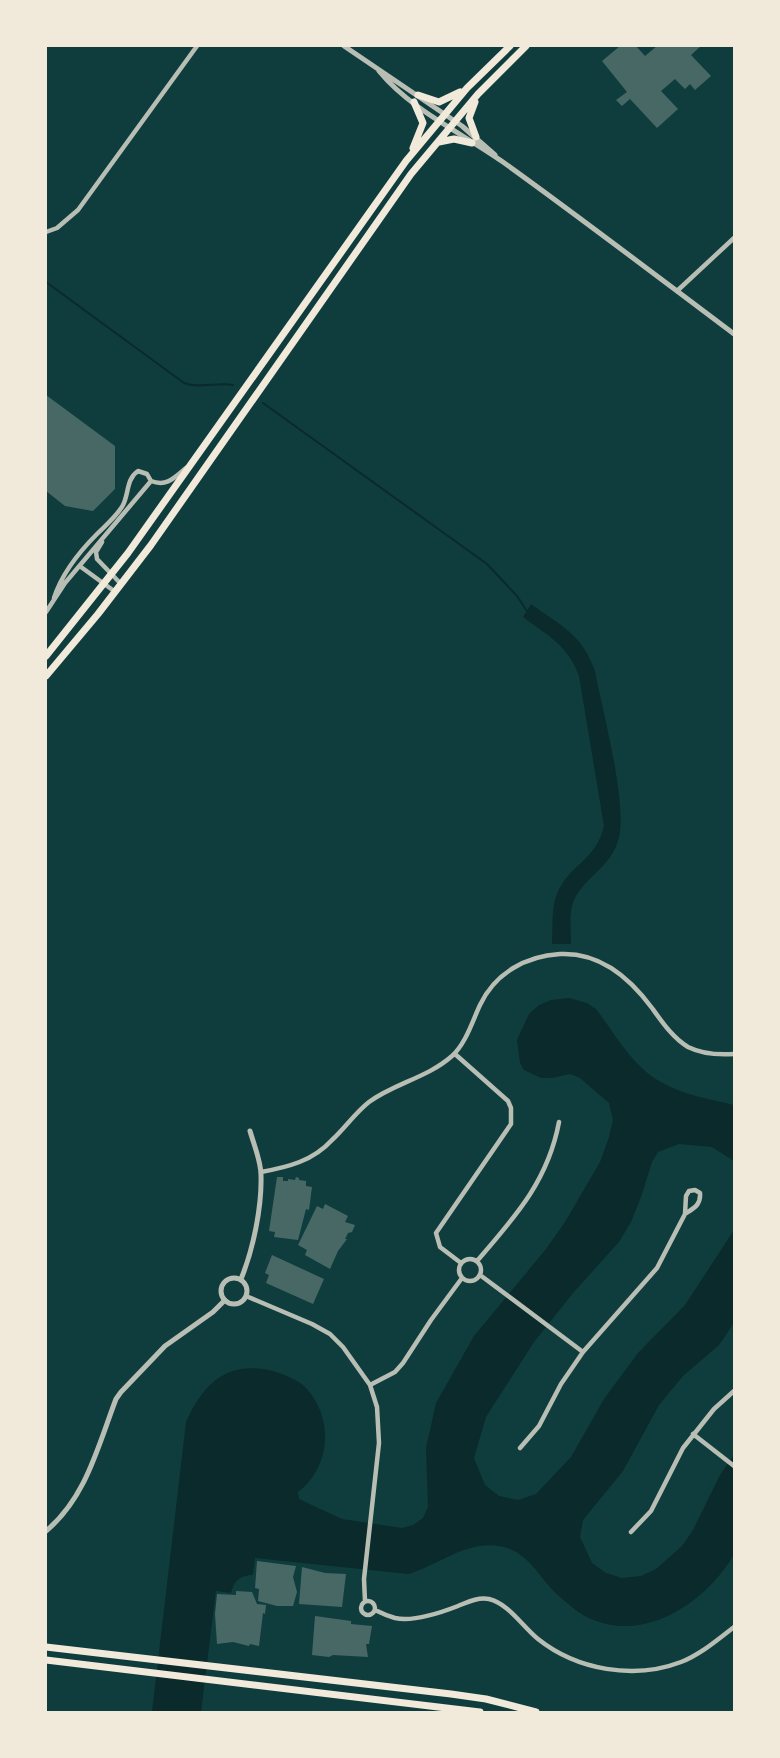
<svg xmlns="http://www.w3.org/2000/svg" width="780" height="1758" font-family="'Roboto Condensed',sans-serif">
  <style>
    .water { fill: #0a2a2b }
    .lines { fill: none; stroke-linecap: round; stroke-linejoin: round }
    .stream { stroke: #0a2a2b; stroke-width: 2 }
    .building { fill: #486865 }
    .minor { stroke: #b8beb3; stroke-width: 4.5 }
    .tertiary { stroke: #b8beb3; stroke-width: 5 }
    .primary { stroke: #f1e9da; stroke-width: 7 }
    .trunk { stroke: #f1e9da; stroke-width: 7 }
  </style>
  <rect width="100%" height="100%" fill="#0f3d3e"/>
  <path class="water" d="M 531,604 C 561,626 582,634 595,671 C 602,710 629,807 618,841 C 611,865 588,876 576,896 C 568,909 571,930 571,944 L 552,944 C 553,929 551,908 557,894 C 569,864 596,861 604,826 L 579,676 C 568,645 548,636 523,617 Z
    M 569,998 L 587,1003 L 596,1009 C 615,1034 633,1067 661,1082 C 683,1095 710,1099 734,1105 L 734,1161 L 712,1147 L 679,1144 L 658,1152 L 652,1162 L 641,1197 L 631,1222 L 619,1242 L 573,1293 L 534,1342 L 486,1417 L 474,1458 L 485,1485 L 499,1496 L 518,1500 L 536,1494 L 571,1457 L 604,1399 L 638,1353 L 685,1305 L 734,1230 L 734,1323 L 719,1345 L 683,1376 L 659,1405 L 623,1471 L 583,1520 L 580,1537 L 592,1563 L 606,1573 L 622,1578 L 641,1576 L 656,1569 L 682,1546 L 693,1530 L 720,1475 L 734,1455 L 734,1555 C 704,1604 642,1646 585,1616 C 576,1611 567,1603 559,1596 C 540,1580 531,1554 504,1547 C 468,1538 440,1565 408,1574 L 255,1558 L 253,1575 C 240,1575 234,1581 231,1593 L 216,1591 L 201,1712 L 152,1712 L 186,1422 C 204,1382 228,1360 273,1371 C 285,1375 297,1379 306,1388 C 334,1418 331,1467 298,1492 L 299,1499 L 342,1519 L 402,1528 L 413,1525 L 423,1518 L 428,1507 L 426,1448 L 436,1403 L 474,1336 L 546,1249 L 565,1222 L 600,1162 L 609,1137 L 613,1120 L 609,1103 L 580,1078 L 570,1074 L 552,1078 L 541,1078 L 524,1070 L 520,1063 L 517,1040 L 529,1014 L 539,1005 L 551,1000 Z"/>
  <g class="lines">
    <path class="stream" d="M 46,282 L 184,383 C 199,389 217,382 233,385
      M 263,403 L 487,564 L 517,596 L 527,611"/>
  </g>
  <path class="building" d="M 620,46 L 636,46 L 645,56 L 657,46 L 701,46 L 691,55 L 711,76 L 695,90 L 690,84 L 685,89 L 675,79 L 661,91 L 678,109 L 657,128 L 630,99 L 622,106 L 616,100 L 627,92 L 602,61 Z
    M 46,395 L 115,446 L 115,489 L 93,511 L 65,506 L 46,491 Z
    M 277,1177 L 283,1177 L 283,1181 L 288,1181 L 288,1179 L 295,1180 L 296,1177 L 299,1178 L 299,1180 L 306,1181 L 306,1186 L 312,1187 L 309,1210 L 306,1209 L 298,1240 L 274,1237 L 275,1232 L 269,1231 Z
    M 325,1204 L 348,1216 L 345,1222 L 355,1225 L 352,1232 L 348,1233 L 345,1239 L 347,1239 L 338,1251 L 330,1269 L 305,1255 L 307,1250 L 298,1245 L 317,1206 L 323,1209 Z
    M 272,1255 L 324,1279 L 313,1304 L 266,1283 L 269,1275 L 265,1273 Z
    M 257,1561 L 296,1566 L 293,1577 L 297,1592 L 293,1606 L 277,1606 L 258,1601 L 259,1589 L 255,1588 Z
    M 302,1567 L 325,1573 L 346,1574 L 342,1607 L 299,1604 Z
    M 236,1591 L 252,1592 L 257,1604 L 266,1605 L 265,1614 L 263,1613 L 259,1646 L 250,1644 L 249,1646 L 233,1642 L 217,1644 L 215,1614 L 217,1594 L 236,1595 Z
    M 315,1616 L 351,1621 L 351,1624 L 372,1626 L 369,1644 L 366,1644 L 368,1657 L 333,1655 L 329,1657 L 312,1655 Z"/>
  <g class="lines">
    <path class="minor" d="M 46,232 L 57,228 L 78,210 L 197,46
      M 677,291 L 734,238
      M 102,542 L 96,552 L 97,559 L 121,584
      M 81,567 L 114,591
      M 54,598 C 62,573 79,552 97,534 C 106,525 117,516 123,505 C 129,494 126,479 138,471 L 147,474 L 151,481 C 167,487 174,478 186,468
      M 46,612 L 65,583 L 151,481
      M 455,1054 L 508,1101 L 511,1108 L 511,1124 L 436,1233 L 440,1247 L 461,1263
      M 261,1172 C 288,1167 313,1161 332,1140 C 345,1128 355,1113 369,1102 C 395,1083 427,1078 452,1056 C 466,1043 472,1022 480,1005 C 495,973 526,956 560,954 C 600,952 630,978 652,1008 C 662,1022 673,1038 688,1047 C 702,1054 719,1055 734,1054
      M459 1270a11 11 0 1 1 22 0a11 11 0 1 1-22 0Z
      M 477,1261 C 515,1217 548,1181 559,1122
      M 480,1275 L 583,1352
      M 246,1296 L 312,1324 L 330,1334 L 343,1347 L 370,1385 L 377,1407 L 379,1443 L 364,1579 L 365,1601
      M 370,1385 L 395,1372 L 403,1363 L 431,1320 L 462,1278
      M 693,1434 L 734,1466
      M 520,1448 L 539,1426 L 561,1384 L 583,1352 L 657,1268 L 685,1214 L 686,1196 L 689,1191 L 695,1190 L 700,1193 C 701,1205 694,1208 685,1214
      M 631,1532 L 651,1511 L 683,1448 L 714,1409 L 734,1391
      M361 1608a7 7 0 1 1 14 0a7 7 0 1 1-14 0Z
      M 375,1610 C 381,1613 388,1616 395,1618 C 413,1622 440,1613 458,1606 C 468,1602 478,1597 489,1599 C 509,1604 522,1626 538,1639 C 577,1670 634,1680 681,1662 C 701,1654 717,1640 734,1627"/>
    <path class="tertiary" d="M 344,46 L 462,126 L 495,155
      M 379,71 C 411,110 462,133 503,162 C 581,218 658,277 734,334
      M221 1291a13 13 0 1 1 26 0a13 13 0 1 1-26 0Z
      M 241,1279 C 253,1250 262,1207 261,1175 C 261,1161 254,1145 250,1131
      M 46,1531 C 86,1498 98,1446 116,1399 L 121,1392 L 165,1346 L 213,1312 L 225,1300"/>
    <path class="primary" d="M 46,1647 L 451,1694 L 486,1699 L 536,1712
      M 46,1660 L 480,1712"/>
    <path class="trunk" d="M 418,95 L 439,102 L 460,92
      M 475,102 L 469,118 L 476,137
      M 439,142 L 454,139 L 472,143
      M 413,148 L 423,123 L 414,102
      M 46,656 L 128,553 L 406,161 L 467,88 L 510,46
      M 46,676 L 98,614 L 151,545 L 411,174 L 478,94 L 526,46"/>
  </g>
  <rect width="780" height="1758" fill="none" stroke="#f1e9da" stroke-width="94"/>
</svg>
